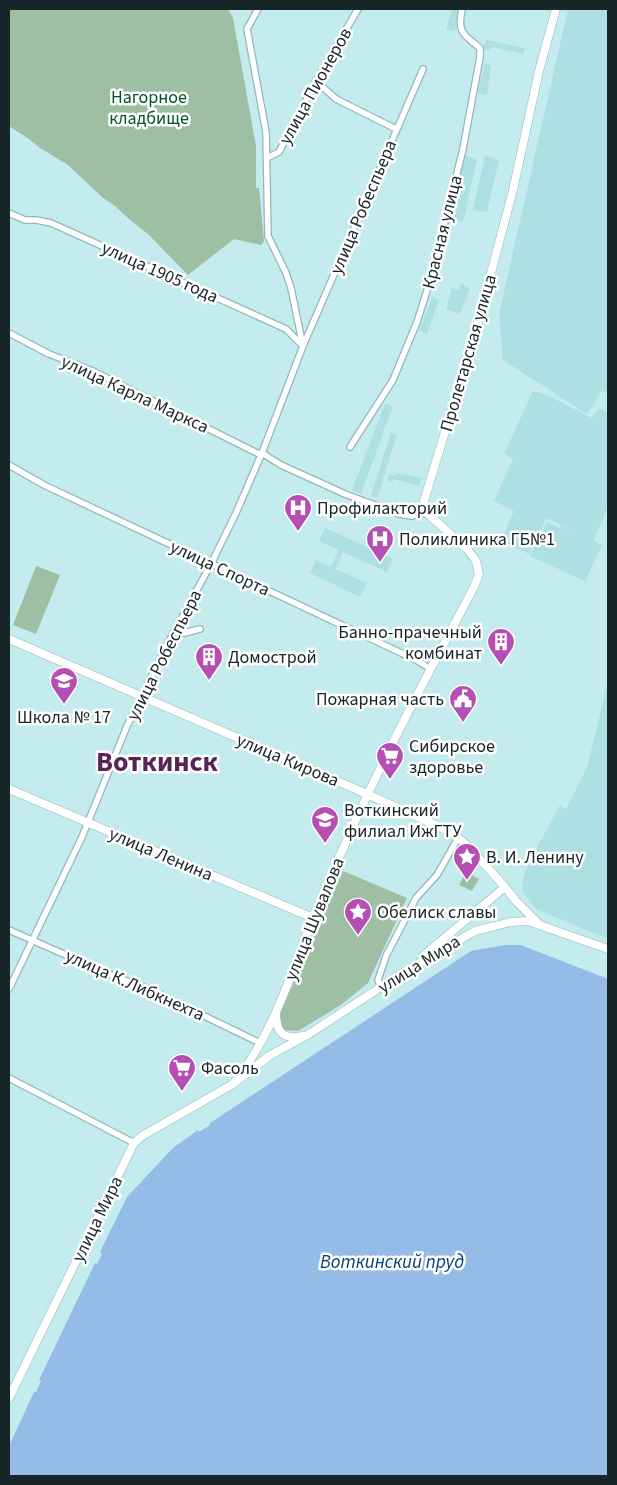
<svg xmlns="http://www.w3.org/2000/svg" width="617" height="1485" font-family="'Source Sans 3',sans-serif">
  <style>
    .built { fill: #aedfe2 }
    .green { fill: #9ebfa4 }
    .water { fill: #95bbe7 }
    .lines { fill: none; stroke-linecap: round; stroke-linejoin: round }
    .street-casing { stroke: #91b8ba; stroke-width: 8 }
    .secondary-casing { stroke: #91b8ba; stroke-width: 9 }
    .street { stroke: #fff; stroke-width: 5.5 }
    .secondary { stroke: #fff; stroke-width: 8 }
    .labels { text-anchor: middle; stroke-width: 5; stroke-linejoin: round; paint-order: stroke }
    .street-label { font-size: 18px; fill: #172627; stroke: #fff }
    .park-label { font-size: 18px; fill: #015525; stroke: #fff }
    .poi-label { font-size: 18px; fill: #172627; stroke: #fff; text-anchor: start }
    .water-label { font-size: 19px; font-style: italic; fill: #063f74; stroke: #fff }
    .town-label { font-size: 28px; font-weight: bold; fill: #562555; stroke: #fff }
  </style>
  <rect width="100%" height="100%" fill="#c4ebee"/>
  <path class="built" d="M 452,9 L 458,9 L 455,31 L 446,30 Z
    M 568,9 L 608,9 L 608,394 L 602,390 L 587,414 L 503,360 L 499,314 Z
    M 486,40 L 525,48 L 523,54 L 492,47 L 490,51 L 484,50 Z
    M 485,63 L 491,66 L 487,95 L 478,93 Z
    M 465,155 L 477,159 L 463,222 L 451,219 Z
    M 485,156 L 499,160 L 487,212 L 473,210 Z
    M 461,284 L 470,288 L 460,314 L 446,309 L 452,288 L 459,291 Z
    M 433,297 L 439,300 L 427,334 L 419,330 Z
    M 533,391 L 547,395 L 592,418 L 599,408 L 608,413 L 608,507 L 593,541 L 602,545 L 585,581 L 530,556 L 547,522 L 560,528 L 561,526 L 581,535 L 546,518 L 529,554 L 501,541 L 514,511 L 494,501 L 513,459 L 504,454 Z
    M 385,404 L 393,406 L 361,494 L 352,490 Z
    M 391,432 L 397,435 L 377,498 L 371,496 Z
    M 396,473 L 422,478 L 419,486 L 394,479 L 392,483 L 387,480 L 390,474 L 394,476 Z
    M 325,528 L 393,559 L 387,572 L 343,552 L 335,569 L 367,583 L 360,597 L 310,573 L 316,560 L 331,567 L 339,550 L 319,541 Z
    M 608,681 L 608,939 L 536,909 L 522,891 L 524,875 L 535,851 L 560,805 L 566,809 L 587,768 Z"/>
  <path class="green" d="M 9,9 L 228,9 L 233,18 L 256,146 L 256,188 L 259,188 L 264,241 L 261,245 L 234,239 L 188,275 L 148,234 L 130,220 L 115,206 L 102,197 L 68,165 L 40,148 L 29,139 L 9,126 Z
    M 36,566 L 60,575 L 36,634 L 13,625 Z
    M 343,871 L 407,898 L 368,983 L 341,1005 L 298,1031 L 281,1030 L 279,1016 Z
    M 466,872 L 479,879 L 472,891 L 459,885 Z"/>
  <path class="water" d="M 505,945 L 521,945 L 608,979 L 608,1476 L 9,1476 L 9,1446 L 34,1392 L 36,1392 L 41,1381 L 39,1380 L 95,1263 L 97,1264 L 102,1254 L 100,1252 L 127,1197 L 173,1148 L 198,1130 L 199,1132 L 210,1125 L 210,1123 L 471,951 Z"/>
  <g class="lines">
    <defs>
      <path id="street" d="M 258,9 L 247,29 L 266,132 L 268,236 L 286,273 L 291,288 L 303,346
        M 316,81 L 336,99 L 396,129
        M 267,158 L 279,152 L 316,81 L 358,9
        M 9,213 L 25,220 L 36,220 L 51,223 L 286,329 L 303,346
        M 9,333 L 49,354 L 93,371 L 261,455
        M 350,447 L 393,380 L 417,322 L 431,278 L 463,149 L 480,57 L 480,48 C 463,34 457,33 462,9
        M 262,453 L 281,465 L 345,494 L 399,514 L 411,516 L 427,513
        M 9,465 L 44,485 L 416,660 L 431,669
        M 174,632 L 184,633 L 200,629
        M 9,930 L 116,977 L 149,989 L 260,1043
        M 381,988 L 378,980 L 386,956 L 416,898 L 437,875 L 458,838
        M 9,989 L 82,837 L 127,726 L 167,645 L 211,564 L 236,513 L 262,453 L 303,346 L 423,69
        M 9,1078 L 134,1143"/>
      <path id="secondary" d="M 9,639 L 367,794 L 451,832 L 468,846 L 505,887 L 516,901 L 538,923
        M 9,789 L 313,918
        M 423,956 L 505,887
        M 276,1013 C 276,1031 282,1040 302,1036
        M 233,1084 C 272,1037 291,974 313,917 C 322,895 332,873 342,851 C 381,761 428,674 474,587 L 479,574 L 476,561 L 468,550 L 427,513 L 424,501 L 476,330 L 513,190 L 539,71 L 556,9
        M 9,1398 L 134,1143 L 142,1136 L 233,1084 L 269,1056 L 309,1034 L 404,972 L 475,931 L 511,922 L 528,921 L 608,949"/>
    </defs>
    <use href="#street" class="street-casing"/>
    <use href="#secondary" class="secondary-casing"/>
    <use href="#street" class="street"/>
    <use href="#secondary" class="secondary"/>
  </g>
  <defs>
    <symbol id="hospital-pin" viewBox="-11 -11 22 30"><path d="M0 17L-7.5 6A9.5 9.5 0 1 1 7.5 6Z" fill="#b54fb3" stroke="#fff"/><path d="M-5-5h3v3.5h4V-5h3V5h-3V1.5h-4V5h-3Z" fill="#fff"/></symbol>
    <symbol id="building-pin" viewBox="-11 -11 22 30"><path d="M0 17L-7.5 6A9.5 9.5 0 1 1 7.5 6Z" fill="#b54fb3" stroke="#fff"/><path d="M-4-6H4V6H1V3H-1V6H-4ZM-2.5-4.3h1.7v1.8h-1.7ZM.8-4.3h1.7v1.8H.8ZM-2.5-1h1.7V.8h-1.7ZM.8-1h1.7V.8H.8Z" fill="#fff"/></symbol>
    <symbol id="school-pin" viewBox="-11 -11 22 30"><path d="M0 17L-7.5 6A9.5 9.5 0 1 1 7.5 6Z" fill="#b54fb3" stroke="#fff"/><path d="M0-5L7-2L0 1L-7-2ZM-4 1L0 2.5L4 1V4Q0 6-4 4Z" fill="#fff"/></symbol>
    <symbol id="civic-pin" viewBox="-11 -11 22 30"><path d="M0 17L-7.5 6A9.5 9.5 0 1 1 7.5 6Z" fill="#b54fb3" stroke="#fff"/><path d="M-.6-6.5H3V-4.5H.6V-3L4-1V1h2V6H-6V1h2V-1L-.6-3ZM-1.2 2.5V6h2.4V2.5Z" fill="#fff"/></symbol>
    <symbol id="supermarket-pin" viewBox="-11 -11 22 30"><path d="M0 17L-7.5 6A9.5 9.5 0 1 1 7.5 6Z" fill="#b54fb3" stroke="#fff"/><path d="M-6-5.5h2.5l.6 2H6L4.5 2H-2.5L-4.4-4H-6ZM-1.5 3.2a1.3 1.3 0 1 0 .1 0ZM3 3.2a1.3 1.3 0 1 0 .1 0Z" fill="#fff"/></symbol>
    <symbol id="university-pin" viewBox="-11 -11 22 30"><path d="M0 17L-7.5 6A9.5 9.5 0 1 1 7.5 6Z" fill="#b54fb3" stroke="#fff"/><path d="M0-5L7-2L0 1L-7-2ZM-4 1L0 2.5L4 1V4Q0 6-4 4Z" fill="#fff"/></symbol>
    <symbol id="sight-pin" viewBox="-11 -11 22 30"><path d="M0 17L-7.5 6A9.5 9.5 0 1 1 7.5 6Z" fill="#b54fb3" stroke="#fff"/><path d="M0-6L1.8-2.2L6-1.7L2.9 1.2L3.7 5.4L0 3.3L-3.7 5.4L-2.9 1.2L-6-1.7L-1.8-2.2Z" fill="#fff"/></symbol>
  </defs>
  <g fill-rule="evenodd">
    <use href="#hospital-pin" x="282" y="492" width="32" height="43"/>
    <use href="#hospital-pin" x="364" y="523" width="32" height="43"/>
    <use href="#building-pin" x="485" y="626" width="32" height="43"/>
    <use href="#building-pin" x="193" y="641" width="32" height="43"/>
    <use href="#school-pin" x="48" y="665" width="32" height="43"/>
    <use href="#civic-pin" x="447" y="683" width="32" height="43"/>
    <use href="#supermarket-pin" x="374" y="740" width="32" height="43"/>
    <use href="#university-pin" x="309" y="804" width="32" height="43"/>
    <use href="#sight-pin" x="451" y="841" width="32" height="43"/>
    <use href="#sight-pin" x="342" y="896" width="32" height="43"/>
    <use href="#supermarket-pin" x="166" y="1052" width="32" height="43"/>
  </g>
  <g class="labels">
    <g class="street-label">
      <text transform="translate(315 86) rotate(-61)" y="6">улица Пионеров</text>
      <text transform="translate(363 207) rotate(-67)" y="6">улица Робеспьера</text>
      <text transform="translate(442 232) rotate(-76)" y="6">Красная улица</text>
      <text transform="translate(160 272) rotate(24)" y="6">улица 1905 года</text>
      <text transform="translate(468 353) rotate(-74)" y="6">Пролетарская улица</text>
      <text transform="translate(135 394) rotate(25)" y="6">улица Карла Маркса</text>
      <text transform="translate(220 568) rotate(25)" y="6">улица Спорта</text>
      <text transform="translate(164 655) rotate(-63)" y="6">улица Робеспьера</text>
      <text transform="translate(288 760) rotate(23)" y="6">улица Кирова</text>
      <text transform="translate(161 854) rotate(23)" y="6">улица Ленина</text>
      <text transform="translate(314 919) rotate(-68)" y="6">улица Шувалова</text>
      <text transform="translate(419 964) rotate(-32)" y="6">улица Мира</text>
      <text transform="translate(135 985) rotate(24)" y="6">улица К.Либкнехта</text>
      <text transform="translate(97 1219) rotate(-64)" y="6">улица Мира</text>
    </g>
    <g class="park-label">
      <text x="149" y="103">Нагорное<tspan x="149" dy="21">кладбище</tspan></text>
    </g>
    <g class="poi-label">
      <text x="317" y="514">Профилакторий</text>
      <text x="399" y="545">Поликлиника ГБ№1</text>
      <text x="482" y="638" text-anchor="end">Банно-прачечный<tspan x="482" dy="21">комбинат</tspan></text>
      <text x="228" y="663">Домострой</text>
      <text x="444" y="705" text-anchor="end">Пожарная часть</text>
      <text x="64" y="723" text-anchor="middle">Школа № 17</text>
      <text x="409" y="752">Сибирское<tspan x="409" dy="21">здоровье</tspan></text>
      <text x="344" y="816">Воткинский<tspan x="344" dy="21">филиал ИжГТУ</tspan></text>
      <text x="486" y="863">В. И. Ленину</text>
      <text x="377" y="918">Обелиск славы</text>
      <text x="201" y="1074">Фасоль</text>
    </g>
    <g class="water-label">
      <text x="392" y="1268">Воткинский пруд</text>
    </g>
    <g class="town-label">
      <text x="157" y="771">Воткинск</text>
    </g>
  </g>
  <rect width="617" height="1485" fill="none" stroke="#172627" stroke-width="20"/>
</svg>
